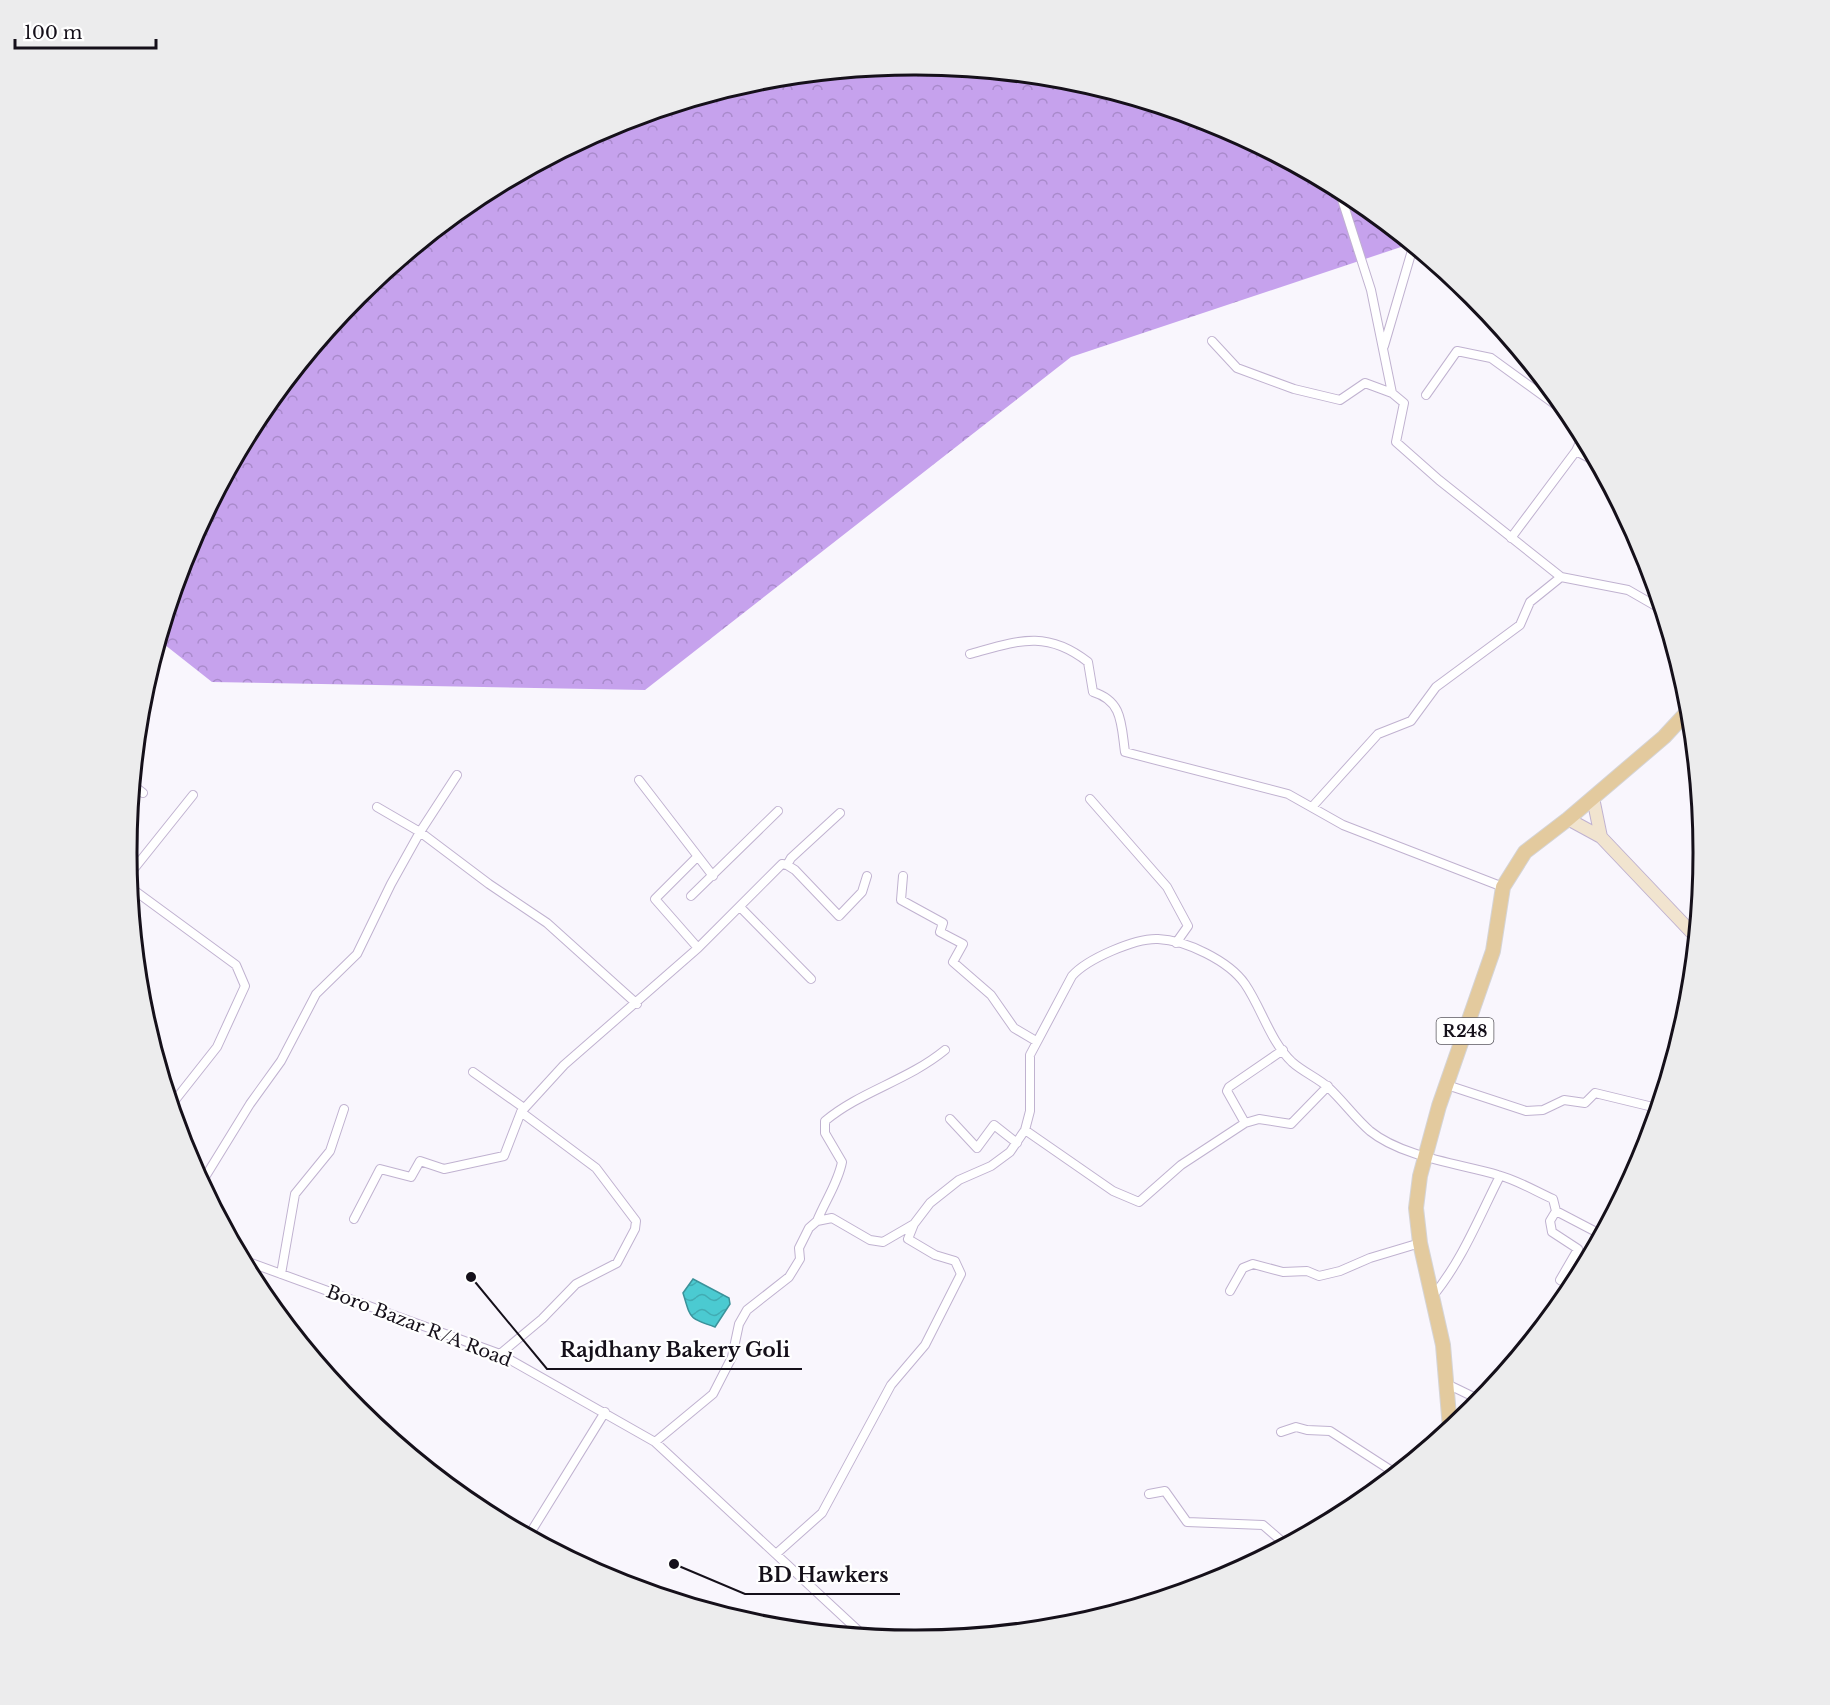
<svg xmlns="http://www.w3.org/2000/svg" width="1830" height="1705" font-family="'Libre Baskerville',serif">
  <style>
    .forest { fill: url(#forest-crowns) }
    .water { fill: url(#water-waves); stroke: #3b929a; stroke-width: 1.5 }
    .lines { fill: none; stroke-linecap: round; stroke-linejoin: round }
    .minor-casing { stroke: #c0b2d0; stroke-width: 10 }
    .secondary-casing { stroke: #c0b2d0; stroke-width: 14 }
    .primary-casing { stroke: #d5d4d6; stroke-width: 16 }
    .minor { stroke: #fff; stroke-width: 8 }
    .secondary { stroke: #f1e4cf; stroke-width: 12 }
    .primary { stroke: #e3ca9e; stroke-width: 14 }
    .labels { text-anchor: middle; stroke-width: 4.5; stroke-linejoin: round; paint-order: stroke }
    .shield { fill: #fff; stroke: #5b585f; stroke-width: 1.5 }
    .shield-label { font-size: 16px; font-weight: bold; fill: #15101a }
    .street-label { font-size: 18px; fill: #15101a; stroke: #fff }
    .rim { fill: none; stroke: #15101a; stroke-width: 3 }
    .leader { fill: none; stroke: #15101a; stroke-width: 2 }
    .callout-dot { fill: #15101a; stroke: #fff; stroke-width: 2 }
    .callout-label { font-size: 20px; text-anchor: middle; font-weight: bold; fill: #15101a; stroke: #fff; stroke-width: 4.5; stroke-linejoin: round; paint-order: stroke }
  </style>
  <defs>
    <pattern id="forest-crowns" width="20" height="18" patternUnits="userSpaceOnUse" patternTransform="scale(1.5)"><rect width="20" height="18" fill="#c6a2ed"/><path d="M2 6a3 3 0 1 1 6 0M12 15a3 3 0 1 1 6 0" fill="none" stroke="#a98acb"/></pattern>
    <pattern id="water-waves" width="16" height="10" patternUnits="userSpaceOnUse" patternTransform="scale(1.5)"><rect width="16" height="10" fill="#4bcad1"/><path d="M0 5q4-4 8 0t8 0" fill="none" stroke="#41acb3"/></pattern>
  </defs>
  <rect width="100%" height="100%" fill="#f9f6fd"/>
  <path class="forest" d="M 915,65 L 1069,80 L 1217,125 L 1353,197 L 1410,244 L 1071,357 L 645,690 L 212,682 L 160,641 L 187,551 L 260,414 L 358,295 L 477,197 L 614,124 L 762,80 Z"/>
  <path class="water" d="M 693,1279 L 729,1298 L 730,1304 L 715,1327 C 688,1318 691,1319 683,1293 Z"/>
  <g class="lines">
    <defs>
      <path id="minor" d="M 1339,190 L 1371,290 L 1392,393
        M 1212,341 L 1237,368 L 1294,389 L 1340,400 L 1365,383 L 1392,393 L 1404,403 L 1396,442 L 1439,480 L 1561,577 L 1628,590 L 1661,609
        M 1384,346 L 1413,247
        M 1426,395 L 1457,351 L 1491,358 L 1571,416
        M 1576,451 L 1582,438
        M 1511,538 L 1576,451 L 1595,461
        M 970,654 C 1017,641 1046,629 1088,662 L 1093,692 C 1123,701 1121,724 1125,752 L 1288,794 L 1343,825 L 1503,887
        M 639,780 L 713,876
        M 134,786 L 143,793
        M 1090,799 L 1167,887 L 1188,926 L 1176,943
        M 377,807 L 420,832 L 489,884 L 547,923 L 637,1004
        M 1312,807 L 1378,734 L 1411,721 L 1436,687 L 1520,625 L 1530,602 L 1561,577
        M 696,858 L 655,899 L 698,948
        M 787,865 L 795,870 L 839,916 L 862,892 L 867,876
        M 129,875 L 193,795
        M 903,876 L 901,900 L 943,923 L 940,932 L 963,944 L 953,962 L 991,995 L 1014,1028 L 1036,1041
        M 131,888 L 236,965 L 245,986 L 217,1047 L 172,1104
        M 691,896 L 778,811
        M 741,908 L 811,979
        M 473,1072 L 524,1108
        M 1447,1085 L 1526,1111 L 1543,1110 L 1564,1100 L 1585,1103 L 1595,1093 L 1657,1108
        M 950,1119 L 977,1148 L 994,1125 L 1017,1143
        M 1245,1123 L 1259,1119 L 1291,1124 L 1328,1086
        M 1025,1130 L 1113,1191 L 1139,1202 L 1181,1165 L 1245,1123 L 1227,1091 L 1229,1087 L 1283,1050
        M 202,1182 L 250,1104 L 281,1061 L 316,994 L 357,954 L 391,884 L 420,832 L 457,775
        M 1556,1211 L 1550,1221 L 1552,1232 L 1578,1249 L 1560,1280 L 1572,1287
        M 354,1219 L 380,1169 L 411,1177 L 420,1161 L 444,1169 L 504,1156 L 521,1112 L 564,1065 L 698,948 L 782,864 L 787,865 L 791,858 L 840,813
        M 817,1221 C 825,1201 838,1183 842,1162 L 825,1133 L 825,1121 C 861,1091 907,1081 945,1050
        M 243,1260 L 500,1354 L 655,1442 L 863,1635
        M 281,1274 L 295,1194 L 330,1151 L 344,1109
        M 1230,1291 L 1243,1268 L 1253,1264 L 1283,1272 L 1307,1271 L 1319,1276 L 1340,1271 L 1370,1258 L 1420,1243
        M 1432,1297 C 1462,1261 1479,1217 1500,1176
        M 500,1354 L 542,1319 L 576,1284 L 617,1263 L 635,1229 L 636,1221 L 596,1168 L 521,1112
        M 1447,1384 L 1480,1400
        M 1281,1432 L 1296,1427 L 1307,1430 L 1330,1431 L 1395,1473
        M 655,1442 L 713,1394 L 732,1357 L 739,1324 L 747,1310 L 789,1277 L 800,1259 L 799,1248 L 809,1228 L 817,1221 L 832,1218 L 870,1240 L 883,1242 L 914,1224 L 930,1203 L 959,1180 L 991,1166 L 1010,1152 L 1025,1130 L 1030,1111 L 1030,1055 L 1072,976 C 1087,959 1135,938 1158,939 C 1186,940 1229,961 1245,984 C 1262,1009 1270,1041 1292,1062 C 1303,1072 1318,1078 1329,1088 C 1343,1101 1355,1118 1370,1131 C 1402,1157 1460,1164 1498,1175 C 1517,1180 1535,1191 1553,1199 L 1556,1211 L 1600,1234
        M 1149,1494 L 1165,1491 L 1187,1522 L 1263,1525 L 1285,1544
        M 529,1535 L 605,1412
        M 776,1554 L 822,1513 L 891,1385 L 925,1345 L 961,1274 L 955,1261 L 935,1255 L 908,1239 L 914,1224"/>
      <path id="secondary" d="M 1593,798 L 1601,837
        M 1568,819 L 1601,837 L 1695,936"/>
      <path id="primary" d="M 1450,1428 L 1443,1345 L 1420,1243 L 1416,1208 L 1420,1176 L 1439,1106 L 1493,951 L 1503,887 L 1525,852 L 1568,819 L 1664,737 L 1689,710"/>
    </defs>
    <use href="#minor" class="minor-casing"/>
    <use href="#secondary" class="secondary-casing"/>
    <use href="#primary" class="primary-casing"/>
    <use href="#minor" class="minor"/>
    <use href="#secondary" class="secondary"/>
    <use href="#primary" class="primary"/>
  </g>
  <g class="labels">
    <rect class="shield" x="1436.5" y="1018" width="57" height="26" rx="4.5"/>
    <g class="shield-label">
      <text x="1465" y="1037">R248</text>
    </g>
    <g class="street-label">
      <text transform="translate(419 1326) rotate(21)" y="6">Boro Bazar R/A Road</text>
    </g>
  </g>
  <path d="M0 0H1830V1705H0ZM914 75H916A777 777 0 0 1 1693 852V853A777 777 0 0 1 916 1630H914A777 777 0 0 1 137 853V852A777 777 0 0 1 914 75Z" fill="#ececed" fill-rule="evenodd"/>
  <path class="rim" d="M914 75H916A777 777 0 0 1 1693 852V853A777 777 0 0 1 916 1630H914A777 777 0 0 1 137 853V852A777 777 0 0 1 914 75Z"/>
  <path class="leader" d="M471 1277L547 1369H802M674 1564L745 1594H900"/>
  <g class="callout-dot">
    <circle cx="471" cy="1277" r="6"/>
    <circle cx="674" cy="1564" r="6"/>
  </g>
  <g class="callout-label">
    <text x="675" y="1357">Rajdhany Bakery Goli</text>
    <text x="823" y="1582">BD Hawkers</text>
  </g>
  <path d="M15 39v9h141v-9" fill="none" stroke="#15101a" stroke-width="3"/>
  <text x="24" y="39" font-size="18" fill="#15101a" stroke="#ffffff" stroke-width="4.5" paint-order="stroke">100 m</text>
</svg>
